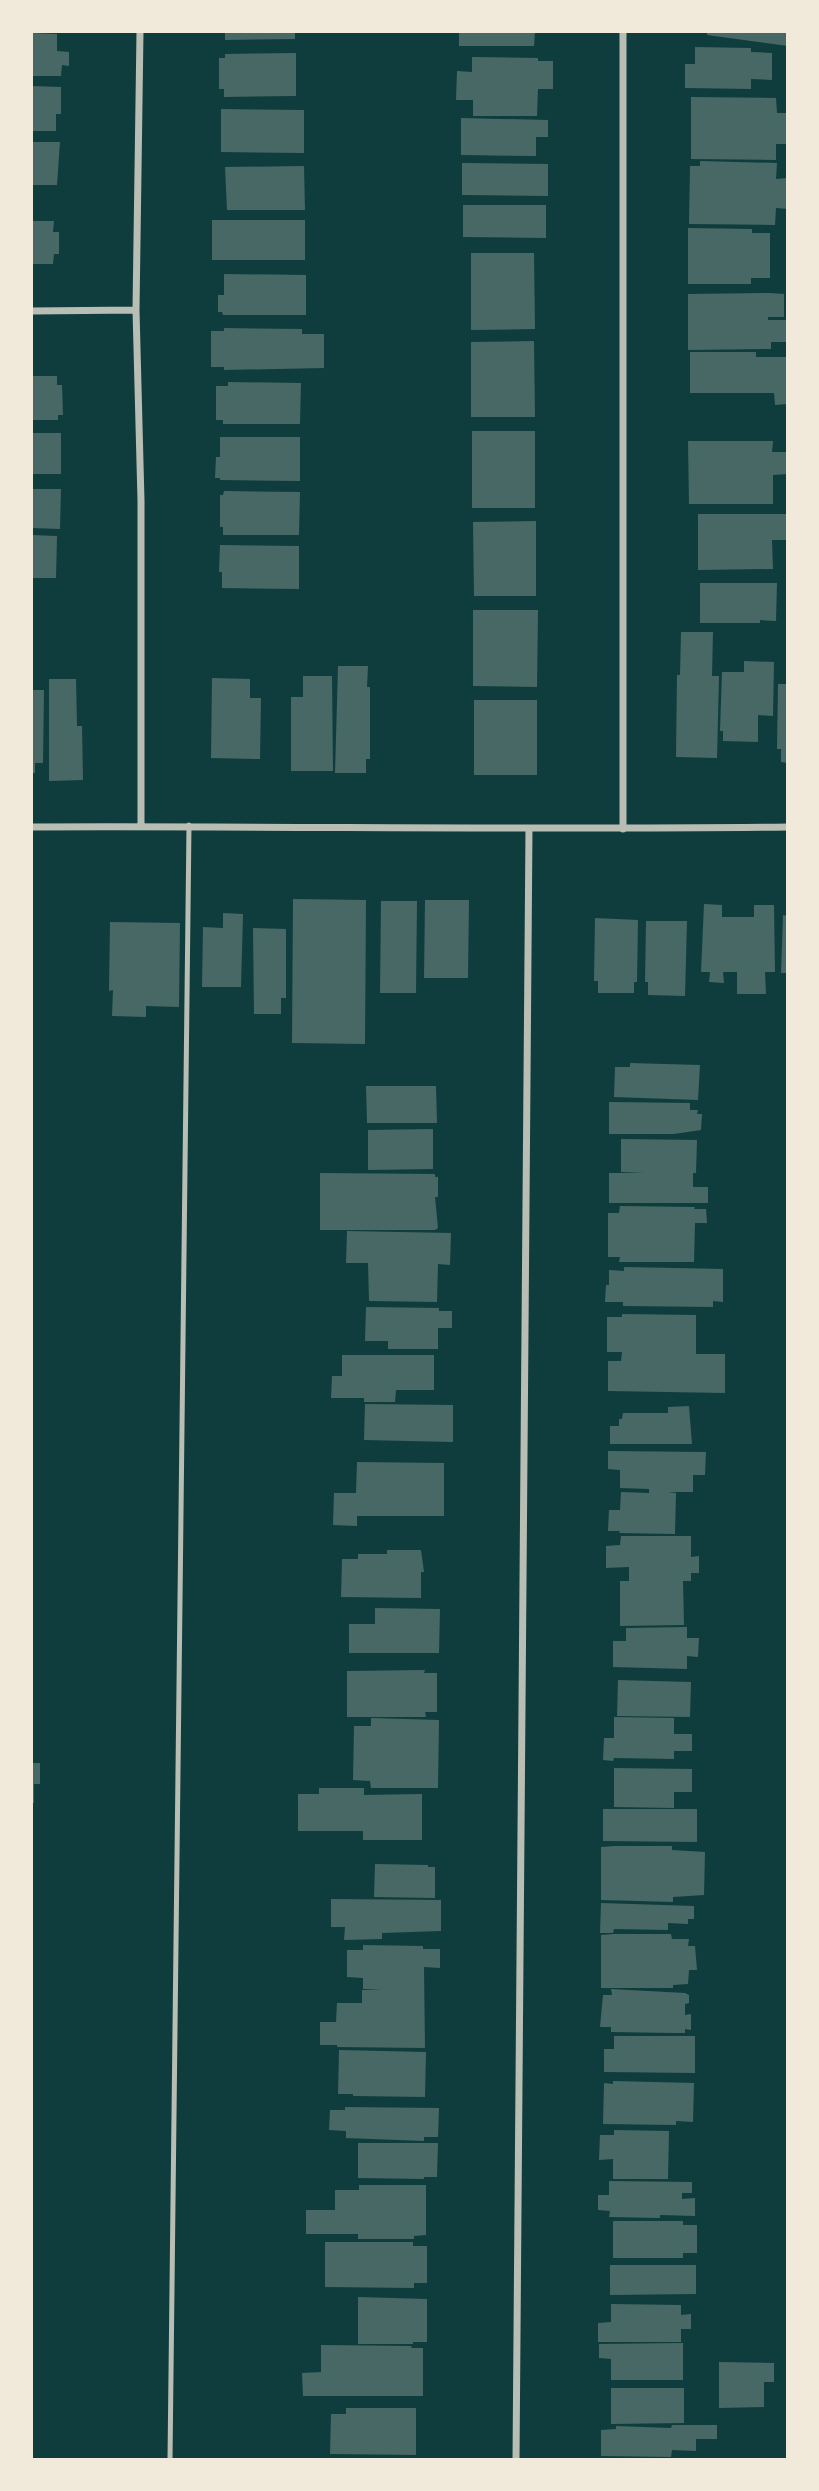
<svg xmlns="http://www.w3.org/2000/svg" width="819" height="2491" font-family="'Sofia Sans Condensed',sans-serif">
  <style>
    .building { fill: #486865 }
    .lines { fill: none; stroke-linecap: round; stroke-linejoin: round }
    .service { stroke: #b8beb3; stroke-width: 5 }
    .minor { stroke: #b8beb3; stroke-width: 7 }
  </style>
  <rect width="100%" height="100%" fill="#0f3d3e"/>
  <path class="building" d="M 225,32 L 295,32 L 295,39 L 225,40 Z
    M 459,32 L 535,32 L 534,46 L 459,46 Z
    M 707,32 L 788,32 L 788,46 L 707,35 Z
    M 32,33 L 57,34 L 57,51 L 69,52 L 69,66 L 62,65 L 61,76 L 32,76 Z
    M 695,47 L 751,48 L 751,52 L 772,53 L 772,80 L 751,79 L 751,89 L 685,88 L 685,64 L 695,64 Z
    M 296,53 L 296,96 L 224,97 L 224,89 L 219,89 L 219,58 L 225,58 L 225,54 Z
    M 472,57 L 538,58 L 538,61 L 553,61 L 553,89 L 538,89 L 537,116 L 473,116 L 473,100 L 456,100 L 457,71 L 472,72 Z
    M 32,86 L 61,87 L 61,114 L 56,114 L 56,131 L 32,131 Z
    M 691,97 L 776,98 L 777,113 L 788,113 L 787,144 L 776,144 L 776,160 L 691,159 Z
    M 221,109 L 304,110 L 304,153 L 221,152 Z
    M 461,118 L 548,120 L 548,137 L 536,137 L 536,156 L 461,155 Z
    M 32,142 L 60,142 L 57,185 L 32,185 Z
    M 700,161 L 777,163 L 776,179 L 788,178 L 788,209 L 776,208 L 775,225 L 689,224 L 690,166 L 700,166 Z
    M 462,163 L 548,164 L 548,196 L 462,195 Z
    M 304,166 L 305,210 L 227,210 L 225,167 Z
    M 463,205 L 546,205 L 546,238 L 463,237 Z
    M 212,220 L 305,220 L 305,260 L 212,260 Z
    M 32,221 L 54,221 L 53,232 L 59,232 L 59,254 L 54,254 L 53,264 L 32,264 Z
    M 688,228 L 752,229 L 752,233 L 770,233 L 770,278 L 751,278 L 751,284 L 688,284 Z
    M 471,253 L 534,253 L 535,329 L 471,330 Z
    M 224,274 L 306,275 L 306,315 L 223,315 L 222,312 L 218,312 L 218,295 L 224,295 Z
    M 769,293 L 784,294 L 784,317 L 768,317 L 768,320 L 787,320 L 787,342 L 771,342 L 771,349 L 688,350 L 688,294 Z
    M 224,328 L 302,329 L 302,334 L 324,334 L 324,368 L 224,370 L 224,367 L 211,367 L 211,331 L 224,331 Z
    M 534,341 L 535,417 L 471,417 L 471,342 Z
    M 690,352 L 756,352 L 756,357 L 788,357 L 788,404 L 775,405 L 774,393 L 690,393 Z
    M 32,376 L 57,376 L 57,385 L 62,385 L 63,415 L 58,415 L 58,420 L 32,420 Z
    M 228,382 L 301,383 L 300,424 L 223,424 L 223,420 L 216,420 L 216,386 L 228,386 Z
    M 472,431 L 535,431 L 535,508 L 472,508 Z
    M 32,433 L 61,433 L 61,474 L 32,474 Z
    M 220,437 L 300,437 L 300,481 L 220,480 L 220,478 L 215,478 L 216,457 L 220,457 Z
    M 688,441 L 773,441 L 772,452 L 788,452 L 788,474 L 773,475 L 773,504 L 689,504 Z
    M 32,489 L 61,489 L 60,529 L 32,528 Z
    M 224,491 L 300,492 L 299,535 L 223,535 L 223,527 L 220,527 L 220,495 L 223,495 Z
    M 698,514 L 788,514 L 788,540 L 772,540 L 773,569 L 698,570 Z
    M 536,521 L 536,596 L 474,596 L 473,522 Z
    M 32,535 L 57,536 L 56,578 L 32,578 Z
    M 220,545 L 299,546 L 299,589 L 222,588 L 222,572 L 219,572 Z
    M 700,583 L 777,583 L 776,621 L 760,620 L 760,623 L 700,623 Z
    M 473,610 L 538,610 L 537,687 L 473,686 Z
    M 681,632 L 713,632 L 712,676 L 719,676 L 717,758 L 676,757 L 677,675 L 680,675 Z
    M 744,661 L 774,662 L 773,716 L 758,715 L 758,742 L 723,741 L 723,731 L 720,731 L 722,672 L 744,672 Z
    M 338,666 L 368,666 L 367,687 L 370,687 L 370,759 L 366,759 L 366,773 L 335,773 Z
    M 303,676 L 332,676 L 333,771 L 291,771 L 291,697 L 303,697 Z
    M 212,678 L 250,679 L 250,698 L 261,698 L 260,759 L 211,758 Z
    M 49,679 L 76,679 L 77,726 L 82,726 L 83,780 L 49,781 Z
    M 778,684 L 788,684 L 788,763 L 781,762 L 781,749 L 777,749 Z
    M 32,690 L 44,690 L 43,763 L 35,763 L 35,773 L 32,773 Z
    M 474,700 L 537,700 L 537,775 L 474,775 Z
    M 293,899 L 366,900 L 365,1044 L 292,1043 Z
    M 425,900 L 469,900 L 468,978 L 424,978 Z
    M 381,901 L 417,901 L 416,993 L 380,993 Z
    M 704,904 L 722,905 L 722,917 L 754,917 L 754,905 L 774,905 L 775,972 L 765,972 L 766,994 L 737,994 L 737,972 L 723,972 L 724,983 L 709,982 L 710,972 L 701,972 Z
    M 223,913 L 243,914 L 241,987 L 202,987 L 203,927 L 223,928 Z
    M 783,915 L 788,916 L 788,973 L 781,973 Z
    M 595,918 L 638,920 L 637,982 L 634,982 L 634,993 L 598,993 L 598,981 L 594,981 Z
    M 646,921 L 687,921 L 685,996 L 648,995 L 648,982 L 645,982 Z
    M 110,922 L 180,923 L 179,1007 L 146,1006 L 146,1017 L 112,1016 L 113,990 L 109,991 Z
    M 253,928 L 286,929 L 286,998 L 281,998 L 281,1014 L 254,1014 Z
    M 630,1063 L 700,1065 L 698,1100 L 614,1097 L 615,1067 L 630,1067 Z
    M 366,1086 L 436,1086 L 437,1123 L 367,1123 Z
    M 609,1102 L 690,1103 L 690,1110 L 698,1110 L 697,1114 L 702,1114 L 701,1130 L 674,1134 L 609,1134 Z
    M 433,1129 L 433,1169 L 368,1170 L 368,1130 Z
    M 621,1139 L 697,1140 L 696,1173 L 693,1173 L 693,1187 L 708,1187 L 708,1203 L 609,1203 L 609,1173 L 645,1173 L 621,1172 Z
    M 320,1173 L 435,1174 L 435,1177 L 438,1177 L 438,1197 L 435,1197 L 438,1228 L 435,1230 L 320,1230 Z
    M 620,1206 L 695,1207 L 694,1209 L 706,1209 L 707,1223 L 695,1223 L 694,1262 L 619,1262 L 620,1257 L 608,1257 L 608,1213 L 619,1213 Z
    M 347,1231 L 451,1233 L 450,1265 L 438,1264 L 437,1302 L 369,1301 L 368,1263 L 346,1263 Z
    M 624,1267 L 723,1269 L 723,1302 L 713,1301 L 713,1307 L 623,1306 L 623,1302 L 605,1302 L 606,1285 L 609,1285 L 609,1270 L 624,1271 Z
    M 366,1307 L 439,1308 L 439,1311 L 452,1311 L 452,1328 L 438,1328 L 438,1349 L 388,1349 L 388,1341 L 365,1341 Z
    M 622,1314 L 696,1315 L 696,1354 L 725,1354 L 725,1393 L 608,1391 L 608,1361 L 621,1361 L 622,1352 L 607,1352 L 607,1317 L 622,1317 Z
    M 342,1355 L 434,1355 L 434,1390 L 396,1390 L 395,1402 L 364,1402 L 364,1398 L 331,1398 L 332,1376 L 342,1376 Z
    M 365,1404 L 453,1405 L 453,1442 L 364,1440 Z
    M 689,1406 L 692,1444 L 610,1444 L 610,1426 L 619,1426 L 619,1419 L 622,1419 L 623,1413 L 668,1413 L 668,1407 Z
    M 608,1451 L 706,1452 L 705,1475 L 693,1475 L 693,1492 L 668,1492 L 676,1493 L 675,1534 L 619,1533 L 620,1531 L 608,1531 L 609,1510 L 620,1510 L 621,1492 L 649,1493 L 649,1489 L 620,1488 L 620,1470 L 608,1469 Z
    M 357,1462 L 444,1463 L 444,1516 L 357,1516 L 357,1526 L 333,1525 L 334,1493 L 356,1493 Z
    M 621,1536 L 691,1536 L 691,1557 L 699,1556 L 699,1573 L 691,1573 L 691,1581 L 683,1581 L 684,1625 L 620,1626 L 620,1581 L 629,1581 L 629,1567 L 606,1568 L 606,1546 L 620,1545 Z
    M 387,1550 L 421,1550 L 424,1572 L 421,1572 L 421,1598 L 341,1597 L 342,1559 L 358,1559 L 358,1554 L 387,1554 Z
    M 375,1608 L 440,1609 L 439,1653 L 349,1653 L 349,1624 L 375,1624 Z
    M 687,1627 L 687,1638 L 699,1638 L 698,1657 L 687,1656 L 687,1669 L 613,1667 L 613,1641 L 626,1641 L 626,1628 Z
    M 425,1670 L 424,1673 L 437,1673 L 437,1712 L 425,1712 L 426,1717 L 347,1717 L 347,1671 Z
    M 618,1680 L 691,1682 L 690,1717 L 617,1716 Z
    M 614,1717 L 674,1718 L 674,1734 L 692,1734 L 692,1751 L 674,1751 L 674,1759 L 614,1758 L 613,1761 L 603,1760 L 604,1738 L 614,1738 Z
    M 371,1718 L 439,1720 L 438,1788 L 371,1788 L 370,1781 L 353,1780 L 354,1726 L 371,1726 Z
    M 32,1763 L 40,1763 L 40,1784 L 34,1784 L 34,1803 L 32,1803 Z
    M 614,1768 L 692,1769 L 692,1792 L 674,1792 L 674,1808 L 614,1807 Z
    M 319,1788 L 364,1788 L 364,1795 L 422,1794 L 422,1840 L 363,1840 L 363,1831 L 298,1831 L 298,1794 L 319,1794 Z
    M 603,1809 L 697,1809 L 697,1842 L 603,1841 Z
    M 615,1846 L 672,1846 L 672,1850 L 705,1852 L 704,1895 L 673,1897 L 673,1902 L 601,1900 L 601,1847 Z
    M 375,1864 L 428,1865 L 428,1867 L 435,1867 L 435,1898 L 374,1897 Z
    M 331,1899 L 441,1900 L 441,1931 L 382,1933 L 382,1939 L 344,1940 L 345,1927 L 331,1927 Z
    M 601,1903 L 694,1906 L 694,1919 L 688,1919 L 688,1924 L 668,1923 L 668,1930 L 614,1929 L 613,1933 L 600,1933 Z
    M 614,1934 L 671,1934 L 672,1939 L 689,1939 L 688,1946 L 695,1946 L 697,1970 L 689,1970 L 688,1984 L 673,1985 L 673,1988 L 601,1988 L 601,1935 Z
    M 363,1945 L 423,1946 L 423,1949 L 440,1949 L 440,1968 L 424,1967 L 425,2048 L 337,2047 L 337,2045 L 320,2045 L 320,2022 L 336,2022 L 337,2003 L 362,2003 L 362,1990 L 382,1990 L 363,1989 L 363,1978 L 347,1977 L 347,1950 L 363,1950 Z
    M 611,1989 L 685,1993 L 689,1995 L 689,2003 L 685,2004 L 685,2015 L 691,2014 L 691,2030 L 685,2029 L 685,2033 L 673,2033 L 611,2032 L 611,2027 L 600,2027 L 603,1995 L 612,1995 Z
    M 614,2036 L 695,2036 L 695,2073 L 604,2072 L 604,2049 L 614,2049 Z
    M 339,2050 L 426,2052 L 425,2097 L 353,2096 L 353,2094 L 338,2094 Z
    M 613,2081 L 694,2083 L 693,2122 L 676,2121 L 676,2125 L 603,2124 L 604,2083 L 613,2084 Z
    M 345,2107 L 439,2108 L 438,2137 L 424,2137 L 424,2141 L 346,2138 L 346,2131 L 329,2130 L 330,2110 L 345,2110 Z
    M 614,2130 L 669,2131 L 668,2179 L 613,2179 L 613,2159 L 599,2160 L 600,2135 L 614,2135 Z
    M 358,2143 L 438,2143 L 437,2177 L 424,2177 L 424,2179 L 358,2178 Z
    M 609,2181 L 692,2182 L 692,2193 L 682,2193 L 682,2199 L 695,2198 L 695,2216 L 660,2215 L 660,2218 L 609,2217 L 610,2211 L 598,2210 L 598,2195 L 609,2195 Z
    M 359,2185 L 426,2185 L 426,2235 L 414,2236 L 414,2239 L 358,2239 L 358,2234 L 306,2234 L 306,2210 L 335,2210 L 335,2190 L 359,2190 Z
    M 613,2221 L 683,2221 L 683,2225 L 697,2225 L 697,2253 L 683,2253 L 683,2258 L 613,2258 Z
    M 325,2242 L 413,2242 L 413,2246 L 427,2246 L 427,2283 L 414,2283 L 414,2288 L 325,2287 Z
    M 610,2265 L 696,2265 L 696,2294 L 610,2295 Z
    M 358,2297 L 427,2299 L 427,2342 L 413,2342 L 413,2344 L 358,2344 Z
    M 611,2304 L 681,2305 L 681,2315 L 691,2314 L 691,2329 L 681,2329 L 681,2342 L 598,2342 L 598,2323 L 611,2322 Z
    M 683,2343 L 683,2380 L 611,2380 L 611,2359 L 599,2358 L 599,2344 Z
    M 321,2345 L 411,2346 L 412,2348 L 423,2348 L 423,2396 L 303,2396 L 302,2373 L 321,2372 Z
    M 719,2362 L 774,2363 L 774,2382 L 764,2382 L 764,2407 L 719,2408 Z
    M 611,2388 L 684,2388 L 684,2423 L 611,2424 Z
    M 346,2408 L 416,2408 L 416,2455 L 330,2454 L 331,2414 L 346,2414 Z
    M 672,2425 L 717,2425 L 717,2439 L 696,2439 L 696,2451 L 672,2450 L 671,2457 L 601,2456 L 601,2430 L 616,2429 L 616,2426 L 671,2428 Z"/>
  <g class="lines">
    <path class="service" d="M 170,2460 L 189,825"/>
    <path class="minor" d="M 140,32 L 136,310 L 141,501 L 141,827
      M 32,311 L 136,310
      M 32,827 C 283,826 536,830 788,827
      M 623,829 L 623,32
      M 516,2460 L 529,828"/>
  </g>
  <rect width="819" height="2491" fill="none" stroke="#f1e9da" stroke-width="66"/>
</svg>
